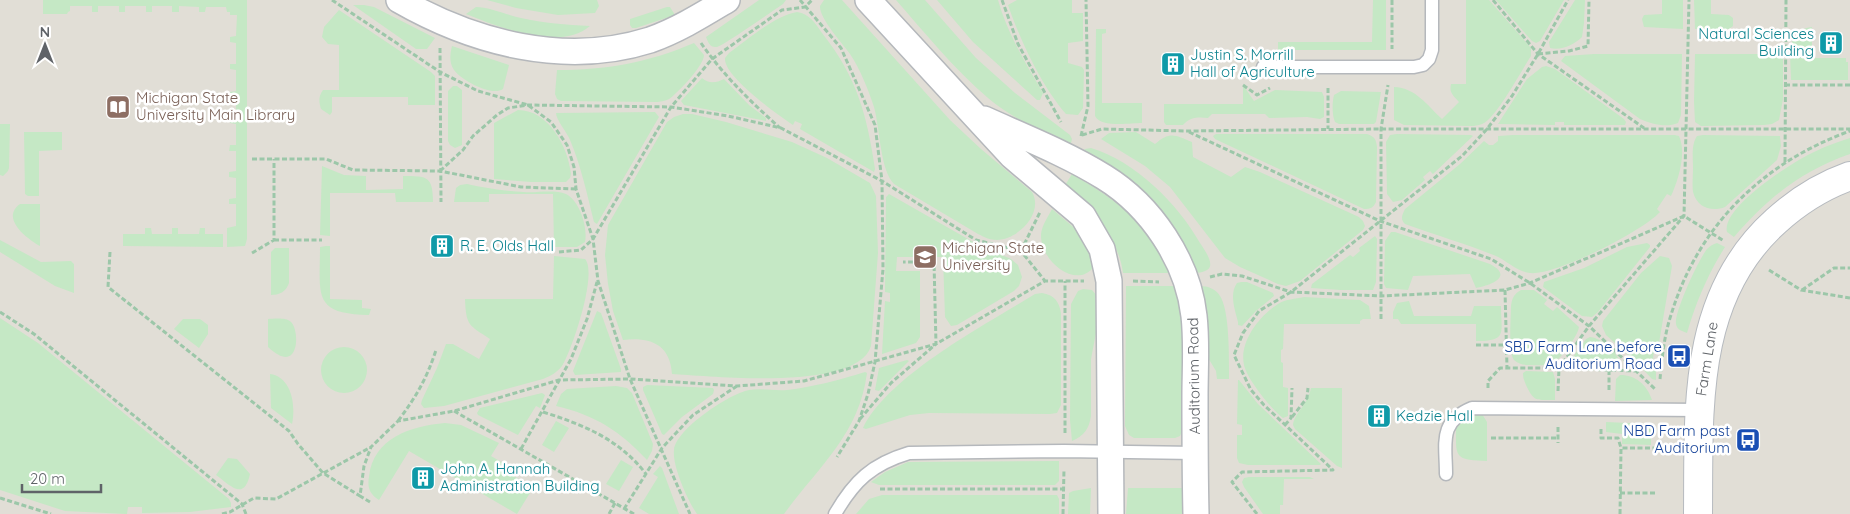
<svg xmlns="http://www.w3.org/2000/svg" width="1850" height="514" font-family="Quicksand,sans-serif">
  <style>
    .education { fill: #e1ded6 }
    .green { fill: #c5e8c5 }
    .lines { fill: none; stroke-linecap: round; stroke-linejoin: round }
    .lane-casing { stroke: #b5b8bc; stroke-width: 15 }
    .street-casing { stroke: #b5b8bc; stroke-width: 28 }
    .secondary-casing { stroke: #b6babf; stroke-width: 30 }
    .path { stroke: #9cc7a9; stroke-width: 3; stroke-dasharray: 5 2.5; stroke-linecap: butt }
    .lane { stroke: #fff; stroke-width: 12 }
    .street { stroke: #fff; stroke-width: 25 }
    .secondary { stroke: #fff; stroke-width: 28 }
    .labels { text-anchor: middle; stroke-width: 5; stroke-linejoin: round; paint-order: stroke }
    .culture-label { font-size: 15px; fill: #0d838f; stroke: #fff; text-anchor: start }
    .education-label { font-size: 15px; fill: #785e54; stroke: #fff; text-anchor: start }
    .transit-label { font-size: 15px; fill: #164399; stroke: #fff; text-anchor: end }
    .street-label { font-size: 15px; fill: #5f6368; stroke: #fff }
  </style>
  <rect width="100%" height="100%" fill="#f1efe8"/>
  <path class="education" d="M 0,0 L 1850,0 L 1850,514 L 0,514 Z"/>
  <path class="green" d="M 43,0 L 247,0 L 247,239 L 245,246 L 227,247 L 227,228 L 236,226 L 236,204 L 229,204 L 229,199 L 236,198 L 236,178 L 229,177 L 229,172 L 236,171 L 236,151 L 229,151 L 230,145 L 236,145 L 236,124 L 230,123 L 230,119 L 236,118 L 236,97 L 230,96 L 230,92 L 236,91 L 236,70 L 230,69 L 230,64 L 236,64 L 236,43 L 230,42 L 230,37 L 236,36 L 237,15 L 230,15 L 230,12 L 227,12 L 226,7 L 206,7 L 205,12 L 199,12 L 199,7 L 179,6 L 179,12 L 172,12 L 172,6 L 152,6 L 152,12 L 146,12 L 146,6 L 125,6 L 125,12 L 119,12 L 119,6 L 98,6 L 98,12 L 92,12 L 92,6 L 70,6 L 70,11 L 68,12 L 67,14 L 43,14 Z
    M 487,0 L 597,0 L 599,6 L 595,13 L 558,15 L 516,8 Z
    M 759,0 L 786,0 L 783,4 C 774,10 722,47 717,47 C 710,48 708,42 706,37 Z
    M 824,0 L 842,0 L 950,120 L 981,149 L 1032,192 C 1044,213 1019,239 997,240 C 990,240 984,237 978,234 L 894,184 C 880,170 880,128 874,107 C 868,89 860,69 850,54 C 842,43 819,18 820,6 Z
    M 896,0 L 925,0 L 976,58 L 1015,93 L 1070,135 L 1072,139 L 1070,147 C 1042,132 1012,118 988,98 C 954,69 925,33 896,0 Z
    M 937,0 L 998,0 C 1007,33 1026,64 1043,93 L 1040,100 L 1037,100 L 973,42 Z
    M 1017,0 L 1072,0 L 1072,13 L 1083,13 L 1083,41 L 1068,43 L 1068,63 L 1082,67 L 1084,70 L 1083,108 L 1078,115 L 1066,114 C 1042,87 1020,40 1008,5 Z
    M 1373,0 L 1386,0 L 1386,50 L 1278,50 L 1278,42 L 1372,42 Z
    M 1466,0 L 1489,0 L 1531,48 L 1531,56 C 1520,73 1502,107 1488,120 C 1484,124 1479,125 1474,126 L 1404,125 L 1394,120 L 1394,87 C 1416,88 1427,105 1442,119 L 1459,102 C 1453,95 1449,93 1451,84 L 1466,84 Z
    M 1496,0 L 1564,0 L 1540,41 L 1536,43 L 1532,41 Z
    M 1575,0 L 1585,0 L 1584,23 L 1582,37 C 1574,45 1561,51 1550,48 L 1549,42 Z
    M 1662,0 L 1683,0 L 1683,29 L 1644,27 L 1642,19 L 1644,15 L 1662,14 Z
    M 1694,0 L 1711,0 L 1711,14 L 1729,15 L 1733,18 L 1733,26 L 1729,29 L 1695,29 Z
    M 353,5 L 364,5 L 374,7 L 435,38 L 427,49 L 416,49 Z
    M 476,7 C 489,7 507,15 521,18 C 544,23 566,25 590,26 C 560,52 498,27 466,14 Z
    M 667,7 L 670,7 L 675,15 L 636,28 L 632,28 L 630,25 L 630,19 Z
    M 339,10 L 431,72 L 435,76 L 435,105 L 408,105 L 408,97 L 332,97 L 332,112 L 330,115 L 321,109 C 319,102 318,97 323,90 L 339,90 L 339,45 L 328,44 L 322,37 L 324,27 Z
    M 797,12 C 810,14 815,23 822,33 C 857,77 867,115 875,169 L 874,172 L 800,129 L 802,124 L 795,121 L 793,125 C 777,114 723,76 725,58 L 729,53 C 747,40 774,16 797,12 Z
    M 1812,27 L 1812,58 L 1846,58 L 1846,62 L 1848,62 L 1848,80 L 1791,80 C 1791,59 1784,30 1812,27 Z
    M 1096,29 L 1106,29 L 1106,33 L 1102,34 L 1102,103 L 1142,103 L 1142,123 C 1130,123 1101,128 1095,116 Z
    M 694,43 L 704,55 C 704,65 682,88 673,96 C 669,100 664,101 658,102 L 561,101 L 557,99 L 555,94 L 557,70 C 607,70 647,63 694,43 Z
    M 452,46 L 509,65 L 503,89 C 492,97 461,80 454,70 C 449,63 450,54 452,46 Z
    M 1594,54 L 1682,54 L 1681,115 L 1678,123 C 1666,128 1652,124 1640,119 L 1561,61 L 1565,56 Z
    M 1695,54 L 1781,54 L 1783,56 L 1783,99 L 1779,120 L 1772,124 L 1764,125 L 1701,126 L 1695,122 L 1694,102 Z
    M 1546,66 L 1555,69 L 1624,119 L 1626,122 L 1625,125 L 1564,125 L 1564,122 L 1555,122 L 1555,125 L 1498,124 L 1527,79 L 1542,67 Z
    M 702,78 C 709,84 716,83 724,79 L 749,105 L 766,118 L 766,121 L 684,105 L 681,101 Z
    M 1243,85 L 1254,101 L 1275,90 L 1322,92 L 1324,97 L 1324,117 L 1320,119 L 1307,117 L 1269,118 L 1265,114 L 1212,114 L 1208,118 C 1198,117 1190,117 1183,125 L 1166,125 L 1164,122 L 1164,104 L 1243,104 Z
    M 453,86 L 457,86 L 462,90 L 462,145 L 455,148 L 450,145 L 448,141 L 448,91 Z
    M 1341,91 L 1381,92 L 1376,122 L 1374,124 L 1339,124 L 1335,122 C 1332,115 1332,103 1334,95 Z
    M 518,110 C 549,110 568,147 571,174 L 570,178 L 566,182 L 531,182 L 494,179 L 494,123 Z
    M 655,112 L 659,117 L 597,224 L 594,222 C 587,194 581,166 570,140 C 567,132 556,120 556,113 Z
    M 683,114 L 692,114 L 726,122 L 792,142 L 827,158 L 870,183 L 876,196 L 878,253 L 871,346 C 857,392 711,376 672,374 C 670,344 650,337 623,340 L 613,311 L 608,284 L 605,255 L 608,225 L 667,122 L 674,117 Z
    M 0,124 L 10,124 L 9,168 L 8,171 L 3,176 L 0,175 Z
    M 24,132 L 62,132 L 62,150 L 39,151 L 39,196 L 28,196 L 25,194 Z
    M 1136,132 L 1155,144 C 1170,131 1175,135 1192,142 L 1193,157 L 1231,177 L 1245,167 L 1260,172 L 1359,217 L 1363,221 L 1365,226 L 1363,230 L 1300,281 L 1286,286 L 1278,284 L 1240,267 L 1225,258 L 1170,187 L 1145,166 L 1101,139 L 1109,133 Z
    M 1216,134 L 1367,134 C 1375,137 1376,139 1377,147 L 1376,202 C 1373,208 1371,209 1364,209 L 1215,139 L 1213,136 Z
    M 1397,134 L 1471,135 L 1473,136 L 1433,174 L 1430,171 L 1423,177 L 1425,180 L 1402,200 L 1393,202 L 1387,194 L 1386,142 L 1390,135 Z
    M 1513,135 L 1675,135 L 1679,136 C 1687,153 1678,181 1671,196 L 1667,194 L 1657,209 L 1660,212 C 1643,231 1555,276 1530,273 C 1518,272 1507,261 1496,256 C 1467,244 1435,235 1405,224 C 1400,219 1402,215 1405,209 L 1460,164 L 1484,141 L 1489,145 L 1493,145 L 1498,141 L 1498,136 Z
    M 1703,135 L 1780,136 L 1781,146 L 1777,160 L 1725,207 C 1712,212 1697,208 1693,192 C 1692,185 1693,175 1693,168 C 1693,158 1691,145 1697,136 Z
    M 1850,138 L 1850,154 C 1801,171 1768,198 1734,237 L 1727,232 C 1721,207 1794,161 1814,152 C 1826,146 1838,142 1850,138 Z
    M 1091,148 C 1135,161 1178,204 1200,243 C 1204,249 1216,265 1207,270 C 1204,272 1199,273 1195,273 L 1081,154 L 1085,149 Z
    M 322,166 L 344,175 L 366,176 L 366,190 L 403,189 L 403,176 C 427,176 433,176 433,202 L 396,202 L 395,193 L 330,193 L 330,236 L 320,235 Z
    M 1072,174 C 1101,191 1129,209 1151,236 C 1159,247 1165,261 1171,273 L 1123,273 C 1118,235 1090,212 1064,187 Z
    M 467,184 C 485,188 505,191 524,192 C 537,193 554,189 566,194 C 580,201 588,228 585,242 L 577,247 L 554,247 L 553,194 L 489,194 L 489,202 L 454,202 L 456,188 L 460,185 Z
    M 889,194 L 975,243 L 1011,259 L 1018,265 L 1022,277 L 1019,286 L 1014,291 L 957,325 L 951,326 L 945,317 L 943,257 L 897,257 L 896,271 L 920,271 L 920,337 L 916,343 L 882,354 L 885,301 L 890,302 L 890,293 L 885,292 L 886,197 Z
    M 20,204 L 40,204 L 40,246 C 27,239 0,218 20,204 Z
    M 1052,209 L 1078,231 L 1090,246 L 1093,268 C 1075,289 1040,261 1041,234 C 1042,225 1048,217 1052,209 Z
    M 145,228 L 151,228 L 152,234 L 172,234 L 172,228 L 178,228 L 178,234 L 199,234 L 200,228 L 205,228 L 205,234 L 223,234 L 223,247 L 123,246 L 123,234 L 145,234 Z
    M 1391,232 L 1395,232 L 1490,264 C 1515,277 1489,286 1476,288 L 1470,274 L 1413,276 L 1408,290 L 1386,288 L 1384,284 L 1385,241 Z
    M 1375,236 L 1377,239 L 1376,282 L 1373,290 L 1341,290 L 1311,288 L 1312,284 L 1350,255 L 1353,257 L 1360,251 L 1359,248 Z
    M 0,240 L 41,262 L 71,261 L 74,264 L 74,293 L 55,286 L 0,252 Z
    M 1647,243 L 1650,245 L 1650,247 L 1598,312 L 1592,317 L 1582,316 L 1543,287 L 1544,282 L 1584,268 L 1627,247 Z
    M 1717,243 L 1725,247 C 1708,274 1696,302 1687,333 C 1682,331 1677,330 1676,324 C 1674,312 1699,259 1707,249 C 1710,246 1713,244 1717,243 Z
    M 326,246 L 330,246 L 330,299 L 362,300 L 362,308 L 371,309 L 369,315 C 312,314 320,295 320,247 Z
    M 275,248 L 289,248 L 289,283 C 286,292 279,295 271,295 L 271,252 Z
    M 554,256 L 585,259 C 598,273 572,350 562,366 C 557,372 551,376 543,379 L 444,406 L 424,408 L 421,404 L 422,400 L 437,368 L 446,344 L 453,344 L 479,359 L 490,339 C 469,325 466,326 465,299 L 553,299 Z
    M 1660,256 L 1669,258 L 1672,266 L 1658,349 L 1654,349 L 1653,359 L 1657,360 L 1656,366 L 1652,367 L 1656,370 L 1656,380 L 1652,379 L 1637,363 L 1606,335 L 1602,326 L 1603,321 L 1641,273 Z
    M 1241,282 L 1247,282 L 1273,293 L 1274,296 L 1256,311 L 1242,326 L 1238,325 L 1238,322 C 1235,310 1229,294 1237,283 Z
    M 1126,286 L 1176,286 L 1183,324 L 1183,429 L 1180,436 L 1175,438 L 1134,438 L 1129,435 L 1125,426 Z
    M 1200,286 C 1208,286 1216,289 1220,296 C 1230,311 1229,360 1229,379 L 1217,379 L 1216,371 L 1207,356 Z
    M 1083,289 L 1092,290 L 1097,296 L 1101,307 L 1091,359 L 1091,416 C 1089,429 1084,436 1072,441 L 1070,420 L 1071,304 L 1078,291 Z
    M 1521,290 L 1534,290 L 1547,300 L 1544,304 L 1553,311 L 1557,307 L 1579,327 C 1578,336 1560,360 1552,364 C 1545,366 1536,365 1529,365 C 1524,365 1518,364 1514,360 C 1508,352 1511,317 1511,306 C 1512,298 1514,294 1521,290 Z
    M 1042,293 C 1054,295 1059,301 1061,313 L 1061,405 L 1057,413 L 1050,414 L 929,413 L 910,415 L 866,429 L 863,428 C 888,376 985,325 1035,294 Z
    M 1304,297 L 1360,300 L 1369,306 L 1371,319 L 1363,319 L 1360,321 L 1360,324 L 1284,324 L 1283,349 L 1281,350 L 1281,362 L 1283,363 L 1283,387 L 1288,388 L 1288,416 L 1283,418 C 1271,409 1247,379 1244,365 C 1239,342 1259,316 1278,304 C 1286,299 1295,299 1304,297 Z
    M 1409,301 L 1414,316 L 1471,316 L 1474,306 L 1501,306 C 1501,333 1508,341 1476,341 L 1476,324 L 1401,324 L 1398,319 L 1393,319 L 1393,312 L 1397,303 Z
    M 597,311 L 601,313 L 621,369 L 621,372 L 575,375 L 573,371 Z
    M 0,318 L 38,343 L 229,499 L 231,503 L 231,507 L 190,512 L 142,513 L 142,507 L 128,507 L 127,514 L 65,511 L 0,490 Z
    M 183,319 L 200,319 L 208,325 L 208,334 L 199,348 L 174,329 Z
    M 268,319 C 274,319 286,317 291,322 C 300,330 300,377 268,347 Z
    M 1590,337 C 1600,337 1620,354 1620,364 L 1618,367 L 1570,365 L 1570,361 L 1586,339 Z
    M321 370a23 23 0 1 1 46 0a23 23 0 1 1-46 0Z
    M 907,360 L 909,361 L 879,391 L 875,390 L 879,368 Z
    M 1526,371 L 1553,372 L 1555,379 L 1555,400 C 1536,400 1534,402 1526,385 C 1524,380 1523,378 1523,373 Z
    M 865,372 L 867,373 C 859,435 818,467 784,514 L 697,514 C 688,501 672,466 674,450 C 676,429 729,394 749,390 C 761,388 774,391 787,390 C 813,387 839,380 865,372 Z
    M 270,374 C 292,377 296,406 292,424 L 271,408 Z
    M 1620,375 C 1636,375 1647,385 1652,400 L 1615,401 L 1616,379 Z
    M 1238,380 L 1239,380 L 1258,404 L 1321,464 L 1320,465 L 1248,465 L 1239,463 L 1237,458 L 1237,435 L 1242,435 L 1242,425 L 1237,424 Z
    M 647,385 L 713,388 L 714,390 L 713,394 L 682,417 L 664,435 L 662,434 L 643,390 L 643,387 Z
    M 616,386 L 627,388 L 632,393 L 653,444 L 652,451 L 647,460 C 620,431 595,415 556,406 L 561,394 L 567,389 Z
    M 1311,388 L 1342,388 L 1342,468 L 1337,466 L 1295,429 L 1293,425 C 1294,414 1308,404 1311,388 Z
    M 542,393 L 545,395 L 540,408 L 536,406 L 518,435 L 478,415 L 477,413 L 480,408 Z
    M 1467,413 L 1482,414 L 1487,422 L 1487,461 C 1453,460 1456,457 1456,425 Z
    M 556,421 L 569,428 L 554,452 L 542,445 Z
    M 1606,422 L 1651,424 L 1651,445 L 1622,444 L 1622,434 L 1606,432 Z
    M 445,423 L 461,425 L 499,443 L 491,456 L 515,470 L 512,475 L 533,488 L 517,514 L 409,451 L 379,500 C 370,494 367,488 369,477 C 373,438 411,426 445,423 Z
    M 228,458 L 237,459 L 250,474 C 244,502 230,485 216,475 Z
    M 621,460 L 633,467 L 619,491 L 606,484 Z
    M 1059,461 L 1059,481 L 1055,485 L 879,485 L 871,482 L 885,472 L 908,462 Z
    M 660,466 L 662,468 L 679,514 L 649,514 L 639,508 L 658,477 L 653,474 Z
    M 1249,477 L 1310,477 L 1314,479 L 1284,479 L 1283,505 L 1280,505 L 1280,514 L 1263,514 L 1244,487 L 1242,482 L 1244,478 Z
    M 1091,488 L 1090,514 L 1068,514 L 1069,493 L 1073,491 Z
    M 1128,488 L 1182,488 L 1184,491 L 1184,514 L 1126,514 Z
    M 882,495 L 1057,495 L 1059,499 L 1059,514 L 856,514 L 869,499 Z"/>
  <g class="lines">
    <defs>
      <path id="lane" d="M 1263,67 L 1414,67 L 1423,65 L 1429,59 L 1432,50 L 1432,0
        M 1446,474 C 1446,443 1438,422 1472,408 L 1699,410
        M 835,514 C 854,481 872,464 909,453 L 1064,451 L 1195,453"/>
      <path id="street" d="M 399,0 C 474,43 565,67 650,40 C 678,30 702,15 727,0
        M 868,0 L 1012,156 L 1083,216 L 1102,249 L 1109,281 L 1111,514
        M 984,119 C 1024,137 1067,154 1104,177 C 1151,206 1188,261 1194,316 C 1197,342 1195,370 1195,396 C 1195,435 1195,475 1196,514"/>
      <path id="secondary" d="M 1698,514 C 1699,410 1691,297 1776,221 C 1798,201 1822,186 1850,176"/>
    </defs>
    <use href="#lane" class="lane-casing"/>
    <use href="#street" class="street-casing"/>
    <use href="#secondary" class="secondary-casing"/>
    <path class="path" d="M 332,0 L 440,72 L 478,91 L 528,105 L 551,122 L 567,145 L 574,167 L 576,189 L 593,239 L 598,281 L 630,379 L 690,514
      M 800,0 L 841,48 L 875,125 L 882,181 L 883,269 L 875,362 L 868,394 L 859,421 L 837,457
      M 1002,0 L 1018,44 L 1061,122
      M 1392,0 L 1392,49
      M 1493,0 L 1538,54 L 1644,128
      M 701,43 C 723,75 751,102 780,128
      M 440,48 L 441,202
      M 1538,54 L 1569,51 L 1588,46 L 1589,0
      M 1243,85 L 1257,95 L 1270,88
      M 1785,85 L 1850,85
      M 1328,88 L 1328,129
      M 1189,132 L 1380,221 L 1491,259 L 1530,283 L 1589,326 L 1656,390
      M 1082,135 L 1102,129 L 1187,131 L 1381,129 L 1850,129
      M 1081,136 L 1088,106 L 1086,0
      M 252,159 L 326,159 L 353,170 L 440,171 L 521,187 L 576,189
      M 1785,162 L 1786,0
      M 440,171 L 463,150 L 473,136 L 497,115 L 508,108 L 528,105 L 671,107 L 728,116 L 781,128 L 882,181 L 976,240 L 1021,251 L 1045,281
      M 274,240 L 322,240
      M 1021,251 L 1040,212
      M 110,252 L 108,287 L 289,431 L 298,444 L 323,473 L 360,496
      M 559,252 L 581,250 L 593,239 L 671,107 L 712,59 L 782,10 L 805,7 L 812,0
      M 252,253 L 274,240 L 274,159
      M 1769,270 L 1801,290 L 1850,298
      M 1210,277 L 1222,274 L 1242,276 L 1291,292 L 1381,296 L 1505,290 L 1530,283 L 1684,216 L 1724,241
      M 1133,281 L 1159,282
      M 1505,290 L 1507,368
      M 1802,290 L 1834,268 L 1850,268
      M 0,312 L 34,334 L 242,504 L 246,514
      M 1381,319 L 1381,129 L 1388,85
      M 1476,345 L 1506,345
      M 1609,370 L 1609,392
      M 1660,379 C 1662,358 1664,336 1671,315 C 1698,226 1762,163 1850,131
      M 1488,388 L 1488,381 L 1500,368 L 1559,368 L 1589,326 L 1684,216 L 1689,0
      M 1558,391 L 1559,368 L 1635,371
      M 454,411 L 634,514
      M 543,412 C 584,425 619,439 646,474
      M 1292,417 L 1307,398 L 1308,388
      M 860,419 L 891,383 L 936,344 L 934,262 L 903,262
      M 398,421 C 416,397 427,378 436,350
      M 1285,425 L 1291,418 L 1292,388
      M 1558,427 L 1558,443
      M 1601,429 L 1601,438 L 1618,438 L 1621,448
      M 1065,433 L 1065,281
      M 1491,438 L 1558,438
      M 521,449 L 571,359 L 587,319 L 597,282
      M 880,489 L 1063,489
      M 1620,493 L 1656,493
      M 0,498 L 51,514
      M 370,502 L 360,496 L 364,466 L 371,447 L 398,421 L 454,411 L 559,380 L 630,379 L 737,386 L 804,381 L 936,344 L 1045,281 L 1084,281
      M 624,509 L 662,448 L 693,415 L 737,386
      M 222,514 L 230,512 L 254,498 L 276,499 L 371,447
      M 609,514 L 615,503
      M 1063,514 L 1064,469
      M 1257,514 L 1232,482 L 1242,472 L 1333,470 L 1264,405 L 1251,390 L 1234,355 L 1243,333 L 1259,311 L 1291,292 L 1462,156 L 1487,129 L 1512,96 L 1538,54 L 1568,0
      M 1620,514 L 1621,448 L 1657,448"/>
    <use href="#lane" class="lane"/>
    <use href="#street" class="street"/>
    <use href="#secondary" class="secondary"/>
  </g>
  <defs>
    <symbol id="building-square" viewBox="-11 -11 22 22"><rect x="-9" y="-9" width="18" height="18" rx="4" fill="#0f9aa8" stroke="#fff"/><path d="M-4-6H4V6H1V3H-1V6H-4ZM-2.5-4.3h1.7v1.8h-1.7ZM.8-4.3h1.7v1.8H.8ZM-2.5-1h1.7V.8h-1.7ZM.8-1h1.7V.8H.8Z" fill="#fff"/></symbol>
    <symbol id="library-square" viewBox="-11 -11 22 22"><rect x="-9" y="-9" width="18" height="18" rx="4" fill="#8d6e63" stroke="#fff"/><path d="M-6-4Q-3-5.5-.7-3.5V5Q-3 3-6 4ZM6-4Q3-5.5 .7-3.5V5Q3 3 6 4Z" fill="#fff"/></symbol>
    <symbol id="university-square" viewBox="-11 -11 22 22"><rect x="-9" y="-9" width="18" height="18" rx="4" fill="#8d6e63" stroke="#fff"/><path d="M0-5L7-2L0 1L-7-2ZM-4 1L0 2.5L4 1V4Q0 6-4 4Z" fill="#fff"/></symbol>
    <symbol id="bus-square" viewBox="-11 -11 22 22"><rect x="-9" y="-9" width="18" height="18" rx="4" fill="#1a4fb4" stroke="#fff"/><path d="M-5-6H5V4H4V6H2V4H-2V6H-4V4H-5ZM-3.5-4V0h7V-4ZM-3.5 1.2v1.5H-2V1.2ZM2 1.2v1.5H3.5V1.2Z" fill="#fff"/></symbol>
  </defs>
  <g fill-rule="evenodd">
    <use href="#building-square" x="1817" y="29" width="28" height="28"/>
    <use href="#building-square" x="1159" y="50" width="28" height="28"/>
    <use href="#library-square" x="104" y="93" width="28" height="28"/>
    <use href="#building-square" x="428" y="232" width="28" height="28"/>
    <use href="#university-square" x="911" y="243" width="28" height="28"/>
    <use href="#bus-square" x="1665" y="342" width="28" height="28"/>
    <use href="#building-square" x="1365" y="402" width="28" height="28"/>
    <use href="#bus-square" x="1734" y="426" width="28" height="28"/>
    <use href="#building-square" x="409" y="464" width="28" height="28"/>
  </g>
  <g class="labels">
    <g class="culture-label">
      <text x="1814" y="39" text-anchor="end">Natural Sciences<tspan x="1814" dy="17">Building</tspan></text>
      <text x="1190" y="60">Justin S. Morrill<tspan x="1190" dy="17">Hall of Agriculture</tspan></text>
      <text x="460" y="251">R. E. Olds Hall</text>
      <text x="1396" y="421">Kedzie Hall</text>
      <text x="440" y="474">John A. Hannah<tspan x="440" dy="17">Administration Building</tspan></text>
    </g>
    <g class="education-label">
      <text x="136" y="103">Michigan State<tspan x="136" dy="17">University Main Library</tspan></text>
      <text x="942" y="253">Michigan State<tspan x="942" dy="17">University</tspan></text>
    </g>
    <g class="transit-label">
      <text x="1662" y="352">SBD Farm Lane before<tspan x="1662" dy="17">Auditorium Road</tspan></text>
      <text x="1730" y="436">NBD Farm past<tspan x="1730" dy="17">Auditorium</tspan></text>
    </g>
    <g class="street-label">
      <text transform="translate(1707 359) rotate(-81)" y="5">Farm Lane</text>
      <text transform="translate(1194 376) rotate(-91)" y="5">Auditorium Road</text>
    </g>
  </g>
  <g transform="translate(45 45)" stroke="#ffffff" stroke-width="4" paint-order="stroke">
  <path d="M0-4L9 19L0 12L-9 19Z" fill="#5f6368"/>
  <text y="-8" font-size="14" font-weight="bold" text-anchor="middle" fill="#5f6368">N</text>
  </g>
  <path d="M22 484v8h79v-8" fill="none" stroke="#5f6368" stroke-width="2.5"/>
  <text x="30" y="484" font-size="15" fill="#5f6368" stroke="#ffffff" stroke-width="4" paint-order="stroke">20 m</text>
</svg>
